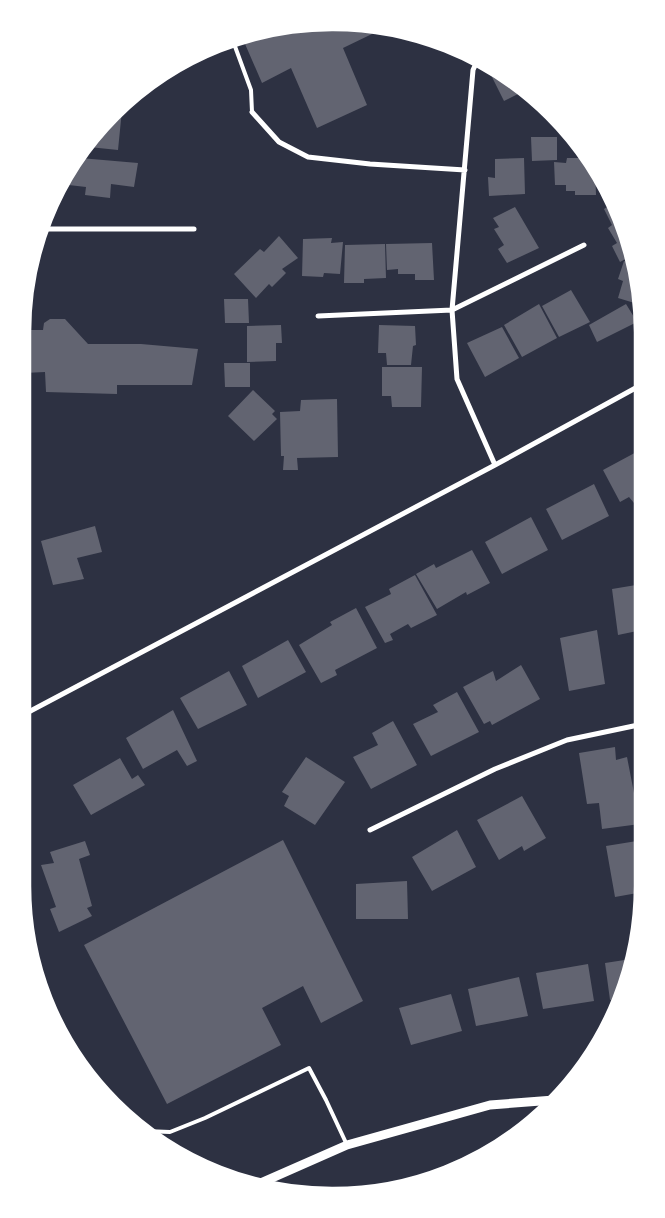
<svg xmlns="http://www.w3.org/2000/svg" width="665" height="1218" font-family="'Fira Sans',sans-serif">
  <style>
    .building { fill: #626471 }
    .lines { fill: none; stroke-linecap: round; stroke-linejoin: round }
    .service { stroke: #fff; stroke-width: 4 }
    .minor { stroke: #fff; stroke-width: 5 }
    .tertiary { stroke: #fff; stroke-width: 9 }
    .rim { fill: none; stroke: #fff; stroke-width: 2.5 }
  </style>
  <rect width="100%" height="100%" fill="#2d3142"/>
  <path class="building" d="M 368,24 L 372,34 L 343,48 L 367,105 L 317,128 L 291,68 L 262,83 L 242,37 L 252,32 Z
    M 491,65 L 500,72 L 526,90 L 504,101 L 487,67 Z
    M 122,110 L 118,150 L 89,147 Z
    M 531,137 L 557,137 L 557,160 L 532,161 Z
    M 80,158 L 138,163 L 134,187 L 111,184 L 110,198 L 85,195 L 86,187 L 60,184 L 63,177 Z
    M 524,158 L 525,194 L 489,196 L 488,177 L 495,178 L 495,159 Z
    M 567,158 L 590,158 L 591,159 L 595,167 L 596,195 L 575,195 L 575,191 L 566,191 L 566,185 L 555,185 L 554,162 L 566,163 Z
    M 613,203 L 627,232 L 633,255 L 620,262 L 612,246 L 617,243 L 608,228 L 612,225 L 604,209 Z
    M 515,207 L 539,248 L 507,263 L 498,249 L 504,245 L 494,229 L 499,227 L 493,218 Z
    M 279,236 L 298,258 L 282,269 L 286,273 L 272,287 L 269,284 L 256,298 L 234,274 L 260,249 L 264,252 Z
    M 332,238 L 331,243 L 343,242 L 340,274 L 324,273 L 323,277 L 302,276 L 303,239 Z
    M 432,243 L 434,280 L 415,280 L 415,274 L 398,274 L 398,269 L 387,270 L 386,244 Z
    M 385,244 L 386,278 L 364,279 L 364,283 L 344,283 L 345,245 Z
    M 624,261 L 635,264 L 641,292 L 641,305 L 618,298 L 623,281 L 618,279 Z
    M 571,290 L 590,322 L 559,337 L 542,306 Z
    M 224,299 L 248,299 L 249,323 L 225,323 Z
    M 539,304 L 557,338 L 522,357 L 504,325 Z
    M 626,304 L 637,322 L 597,342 L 589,325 Z
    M 50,319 L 65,319 L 88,344 L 141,344 L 198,349 L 192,385 L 117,385 L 117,394 L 46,392 L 45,372 L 24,373 L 26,330 L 43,330 L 44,323 Z
    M 281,325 L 282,343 L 276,343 L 276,361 L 247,362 L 247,326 Z
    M 379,325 L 415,326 L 416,345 L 413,346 L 411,365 L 387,365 L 386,353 L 378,353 Z
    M 502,327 L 519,358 L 485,377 L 467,343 Z
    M 224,363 L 250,363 L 250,387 L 225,387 Z
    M 382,367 L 422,367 L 421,407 L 392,407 L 391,396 L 382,396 Z
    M 253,390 L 275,411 L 272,414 L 277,419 L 254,441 L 228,416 Z
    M 337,399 L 338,457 L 297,458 L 298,470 L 283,470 L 284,456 L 281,456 L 280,412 L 300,411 L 301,400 Z
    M 642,449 L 642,498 L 634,503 L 629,497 L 620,502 L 603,470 Z
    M 594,484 L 609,516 L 562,540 L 546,509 Z
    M 531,517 L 548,550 L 502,574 L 485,542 Z
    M 95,526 L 102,552 L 77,558 L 84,579 L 53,585 L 41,541 Z
    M 472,550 L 490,583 L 467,595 L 466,592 L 437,609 L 416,574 L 434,564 L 436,568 Z
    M 415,575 L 437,615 L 411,628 L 408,624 L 390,634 L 393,640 L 385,643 L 365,607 L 391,594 L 389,589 Z
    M 642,584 L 642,630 L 618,635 L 612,589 Z
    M 356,608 L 377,648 L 335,670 L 337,675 L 321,683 L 299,645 L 332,625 L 330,622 Z
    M 597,630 L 605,684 L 569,691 L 560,638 Z
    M 288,640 L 306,672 L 258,698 L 242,666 Z
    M 521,665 L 540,699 L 492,725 L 490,721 L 484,724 L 463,687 L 493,671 L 496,681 Z
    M 229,671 L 247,705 L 198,729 L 180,698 Z
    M 457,692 L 479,732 L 431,756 L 413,724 L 438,712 L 433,705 Z
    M 173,710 L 197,761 L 187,766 L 177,750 L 143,769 L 126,738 Z
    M 393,721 L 417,765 L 371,789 L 353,757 L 378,745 L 372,733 Z
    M 615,747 L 616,760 L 627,757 L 640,824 L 602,829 L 599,803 L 587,804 L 579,753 Z
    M 306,757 L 345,782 L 315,825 L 284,806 L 289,796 L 282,792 Z
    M 120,758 L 132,779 L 138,775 L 145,785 L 91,815 L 73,785 Z
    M 522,796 L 546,838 L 524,851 L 522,846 L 499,860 L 477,820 Z
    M 457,830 L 476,867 L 432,891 L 412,857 Z
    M 283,840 L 363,1001 L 321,1023 L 303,986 L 262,1008 L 281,1045 L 167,1104 L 84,945 Z
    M 643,840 L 643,892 L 615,897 L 606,846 Z
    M 85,841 L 90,855 L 79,859 L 92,906 L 87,908 L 92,916 L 59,932 L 50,909 L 56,907 L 41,865 L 54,863 L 50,852 Z
    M 407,881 L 408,919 L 356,919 L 356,884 Z
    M 636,947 L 633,966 L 620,998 L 610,1000 L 605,963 L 631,959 L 630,948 Z
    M 588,964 L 594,1001 L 543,1009 L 536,973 Z
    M 519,977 L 528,1016 L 476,1026 L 468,989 Z
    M 451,994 L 462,1031 L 411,1045 L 399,1008 Z"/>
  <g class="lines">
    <path class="service" d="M 233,41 L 251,90 L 252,112
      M 48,994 L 51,1009
      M 145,1131 L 170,1132 L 205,1118 L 309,1068 L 326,1100 L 347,1145"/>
    <path class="minor" d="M 478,59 L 473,70 L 452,310 L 457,379 L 495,465
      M 252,112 L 279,142 L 308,157 L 370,164 L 465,170
      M 41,229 L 194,229
      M 318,316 L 452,310 L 584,245
      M 21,716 L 495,465 L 641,385
      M 370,830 L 495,769 L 567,740 L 643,724"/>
    <path class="tertiary" d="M 254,1186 L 347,1145 L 490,1105 L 554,1100"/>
  </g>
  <path d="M0 0H665V1218H0ZM332 30H333A302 302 0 0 1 635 332V886A302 302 0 0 1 333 1188H332A302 302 0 0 1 30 886V332A302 302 0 0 1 332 30Z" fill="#fff" fill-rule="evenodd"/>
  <path class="rim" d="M332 30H333A302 302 0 0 1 635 332V886A302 302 0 0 1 333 1188H332A302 302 0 0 1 30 886V332A302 302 0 0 1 332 30Z"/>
</svg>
